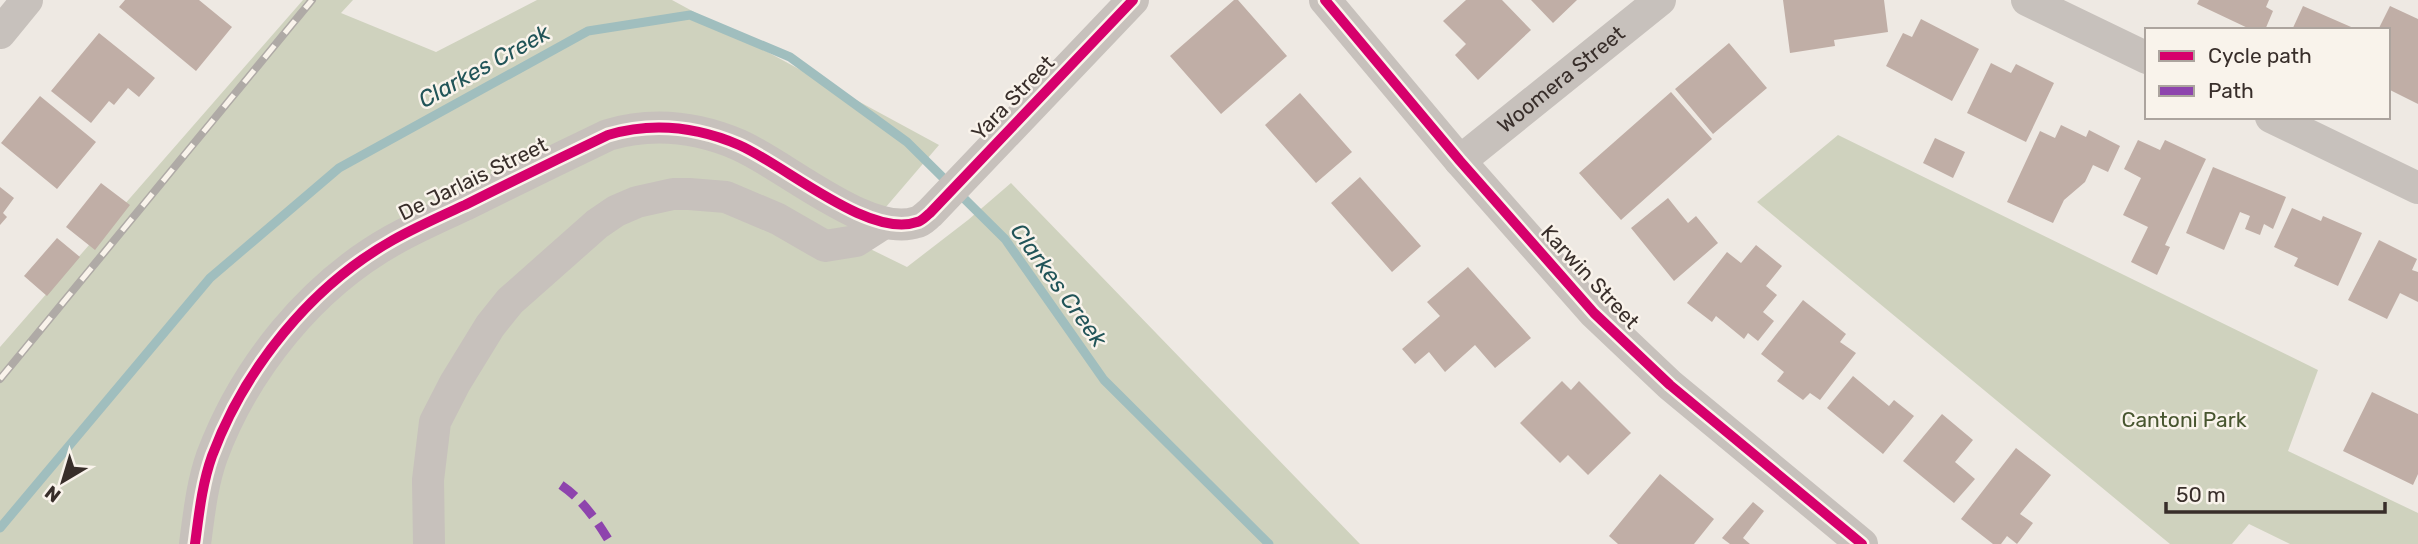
<svg xmlns="http://www.w3.org/2000/svg" width="2418" height="544" font-family="Rubik,sans-serif">
  <style>
    .green { fill: #cfd2be }
    .lines { fill: none; stroke-linecap: round; stroke-linejoin: round }
    .stream { stroke: #a0bebe; stroke-width: 9 }
    .building { fill: #c0aea6 }
    .street { stroke: #c7c1bc; stroke-width: 32 }
    .rail-casing { stroke: #afaaa6; stroke-width: 8 }
    .rail { stroke: #f9f3eb; stroke-width: 5; stroke-dasharray: 16; stroke-linecap: butt }
    .quiet { stroke: #8e44ad; stroke-width: 9; stroke-dasharray: 18 9; stroke-linecap: butt }
    .cycleway-casing { stroke: #f9f3eb; stroke-width: 15 }
    .cycleway { stroke: #d6006c; stroke-width: 10 }
    .labels { text-anchor: middle; stroke-width: 5; stroke-linejoin: round; paint-order: stroke }
    .street-label { font-size: 21px; fill: #382e2a; stroke: #f9f3eb }
    .park-label { font-size: 21px; fill: #47552f; stroke: #f9f3eb }
    .water-label { font-size: 23px; font-style: italic; fill: #215458; stroke: #f9f3eb }
  </style>
  <rect width="100%" height="100%" fill="#eee9e3"/>
  <path class="green" d="M 303,0 L 353,0 L 341,13 L 436,52 L 537,0 L 672,0 L 939,145 L 856,242 L 907,267 L 968,220 L 1011,183 L 1360,544 L 0,544 L 0,347 Z
    M 1838,135 L 2318,370 L 2288,451 L 2418,513 L 2418,544 L 2290,544 L 2249,524 L 2232,544 L 2170,544 L 1757,202 Z"/>
  <g class="lines">
    <path class="stream" d="M 0,528 L 210,278 L 339,168 L 588,31 L 690,15 L 790,57 L 907,142 L 1005,239 L 1104,380 L 1269,544"/>
  </g>
  <path class="building" d="M 125,0 L 199,0 L 232,27 L 196,71 L 119,7 Z
    M 1234,0 L 1238,0 L 1287,56 L 1221,114 L 1170,56 Z
    M 1466,0 L 1502,0 L 1531,30 L 1478,80 L 1455,55 L 1466,44 L 1443,21 Z
    M 1531,0 L 1577,0 L 1553,23 Z
    M 1783,0 L 1884,0 L 1888,32 L 1834,40 L 1835,46 L 1790,53 Z
    M 2199,0 L 2269,0 L 2266,7 L 2273,11 L 2265,30 L 2252,30 L 2197,4 Z
    M 2303,6 L 2358,30 L 2292,30 Z
    M 2390,6 L 2418,19 L 2418,104 L 2388,89 L 2388,30 L 2378,30 Z
    M 1921,19 L 1979,49 L 1952,101 L 1886,66 L 1903,33 L 1912,37 Z
    M 99,33 L 155,78 L 139,97 L 128,88 L 114,105 L 109,101 L 91,123 L 51,91 Z
    M 1729,43 L 1767,88 L 1713,134 L 1675,89 Z
    M 1991,63 L 2011,73 L 2016,64 L 2054,83 L 2026,142 L 1967,113 Z
    M 1671,92 L 1712,139 L 1621,220 L 1579,173 Z
    M 1300,93 L 1352,152 L 1316,183 L 1265,125 Z
    M 40,96 L 96,142 L 57,189 L 1,143 Z
    M 2061,125 L 2086,137 L 2089,130 L 2120,146 L 2108,172 L 2093,165 L 2085,182 L 2064,200 L 2053,223 L 2007,202 L 2040,131 L 2055,138 Z
    M 1935,138 L 1965,152 L 1953,178 L 1923,163 Z
    M 2138,140 L 2160,150 L 2165,140 L 2206,159 L 2165,245 L 2170,247 L 2157,275 L 2131,262 L 2148,227 L 2123,215 L 2141,178 L 2124,169 Z
    M 2213,167 L 2286,197 L 2273,229 L 2264,224 L 2260,235 L 2245,229 L 2250,216 L 2240,212 L 2224,250 L 2186,233 Z
    M 1360,177 L 1421,246 L 1392,272 L 1331,203 Z
    M 101,183 L 130,205 L 95,250 L 66,227 Z
    M 0,187 L 14,198 L 3,213 L 7,217 L 0,225 Z
    M 1668,198 L 1688,223 L 1696,216 L 1718,243 L 1674,281 L 1631,228 Z
    M 2292,208 L 2321,221 L 2323,216 L 2362,233 L 2338,286 L 2294,266 L 2298,258 L 2274,247 Z
    M 57,238 L 80,257 L 47,296 L 24,276 Z
    M 2379,240 L 2417,259 L 2412,270 L 2418,272 L 2418,302 L 2400,293 L 2387,319 L 2348,300 Z
    M 1756,245 L 1782,266 L 1766,286 L 1777,295 L 1763,312 L 1774,321 L 1758,341 L 1748,333 L 1744,339 L 1716,316 L 1712,322 L 1687,303 L 1727,252 L 1741,263 Z
    M 1468,267 L 1531,338 L 1495,368 L 1475,345 L 1445,372 L 1429,352 L 1415,364 L 1402,349 L 1440,316 L 1427,302 Z
    M 1803,300 L 1846,334 L 1840,342 L 1856,353 L 1820,400 L 1810,393 L 1803,400 L 1777,381 L 1784,372 L 1761,354 Z
    M 1853,376 L 1889,406 L 1894,400 L 1914,416 L 1883,454 L 1827,408 Z
    M 1562,381 L 1571,390 L 1579,381 L 1631,433 L 1588,475 L 1568,455 L 1560,463 L 1520,423 Z
    M 2372,392 L 2418,414 L 2418,474 L 2413,485 L 2343,451 Z
    M 1942,414 L 1973,440 L 1955,462 L 1975,479 L 1954,503 L 1903,461 Z
    M 2016,448 L 2051,475 L 2020,514 L 2033,523 L 2017,544 L 2007,536 L 2001,544 L 1993,544 L 1961,519 Z
    M 1660,474 L 1714,519 L 1694,544 L 1618,544 L 1609,536 Z
    M 1753,502 L 1764,511 L 1743,538 L 1750,544 L 1730,544 L 1722,538 Z"/>
  <g class="lines">
    <g class="street">
      <path d="M 1325,0 L 1460,161 L 1594,313 L 1670,385 L 1862,544"/>
      <path d="M 2027,0 L 2147,58"/>
      <path d="M 0,33 L 27,0"/>
      <path d="M 2271,117 L 2418,188"/>
      <path id="s1" d="M 1460,161 L 1660,0"/>
      <path d="M 195,544 C 199,514 202,484 212,456 C 245,368 311,286 393,240 C 416,227 441,216 465,205 C 513,181 560,158 608,135 C 652,122 697,127 739,145 C 785,165 869,239 917,222 C 922,221 926,216 930,213 L 1133,0"/>
      <path d="M 429,544 L 428,480 L 435,422 L 455,383 L 490,326 L 510,301 L 597,224 L 616,211 L 637,202 L 673,194 L 689,194 L 726,197 L 778,219 L 825,246 L 856,241 L 884,223"/>
    </g>
    <defs>
      <path id="rail" d="M 0,379 L 312,0"/>
    </defs>
    <use href="#rail" class="rail-casing"/>
    <use href="#rail" class="rail"/>
    <path class="quiet" d="M 561,485 C 583,500 597,521 611,544"/>
    <defs>
      <path id="cycleway" d="M 1325,0 L 1460,161 L 1594,313 L 1670,385 L 1862,544
        M 195,544 C 199,514 202,484 212,456 C 245,368 311,286 393,240 C 416,227 441,216 465,205 C 513,181 560,158 608,135 C 652,122 697,127 739,145 C 785,165 869,239 917,222 C 922,221 926,216 930,213 L 1133,0"/>
    </defs>
    <use href="#cycleway" class="cycleway-casing"/>
    <use href="#cycleway" class="cycleway"/>
  </g>
  <g class="labels">
    <g class="street-label">
      <text dy="7" stroke="none"><textPath href="#s1" startOffset="130">Woomera Street</textPath></text>
      <text transform="translate(1013 98) rotate(-46)" y="7">Yara Street</text>
      <text transform="translate(473 179) rotate(-26)" y="7">De Jarlais Street</text>
      <text transform="translate(1590 277) rotate(47)" y="7">Karwin Street</text>
    </g>
    <g class="park-label">
      <text x="2184" y="427">Cantoni Park</text>
    </g>
    <g class="water-label">
      <text transform="translate(484 66) rotate(-29)" y="8">Clarkes Creek</text>
      <text transform="translate(1059 285) rotate(54)" y="8">Clarkes Creek</text>
    </g>
  </g>
  <rect x="2145" y="28" width="245" height="91" fill="#f9f3eb" stroke="#aca49e" stroke-width="2"/>
  <rect x="2159" y="51" width="35" height="10" fill="#d6006c" stroke="#aca49e" stroke-width="2"/>
  <text x="2208" y="63" font-size="21" fill="#382e2a">Cycle path</text>
  <rect x="2159" y="86" width="35" height="10" fill="#8e44ad" stroke="#aca49e" stroke-width="2"/>
  <text x="2208" y="98" font-size="21" fill="#382e2a">Path</text>
  <g transform="translate(63 481) rotate(218)" stroke="#f9f3eb" stroke-width="5" paint-order="stroke">
  <path d="M0-5L12 26L0 18L-12 26Z" fill="#382e2a"/>
  <text y="-10" font-size="19" font-weight="bold" text-anchor="middle" fill="#382e2a">N</text>
  </g>
  <path d="M2166 502v10h219v-10" fill="none" stroke="#382e2a" stroke-width="3.5"/>
  <text x="2176" y="502" font-size="21" fill="#382e2a" stroke="#f9f3eb" stroke-width="5" paint-order="stroke">50 m</text>
</svg>
